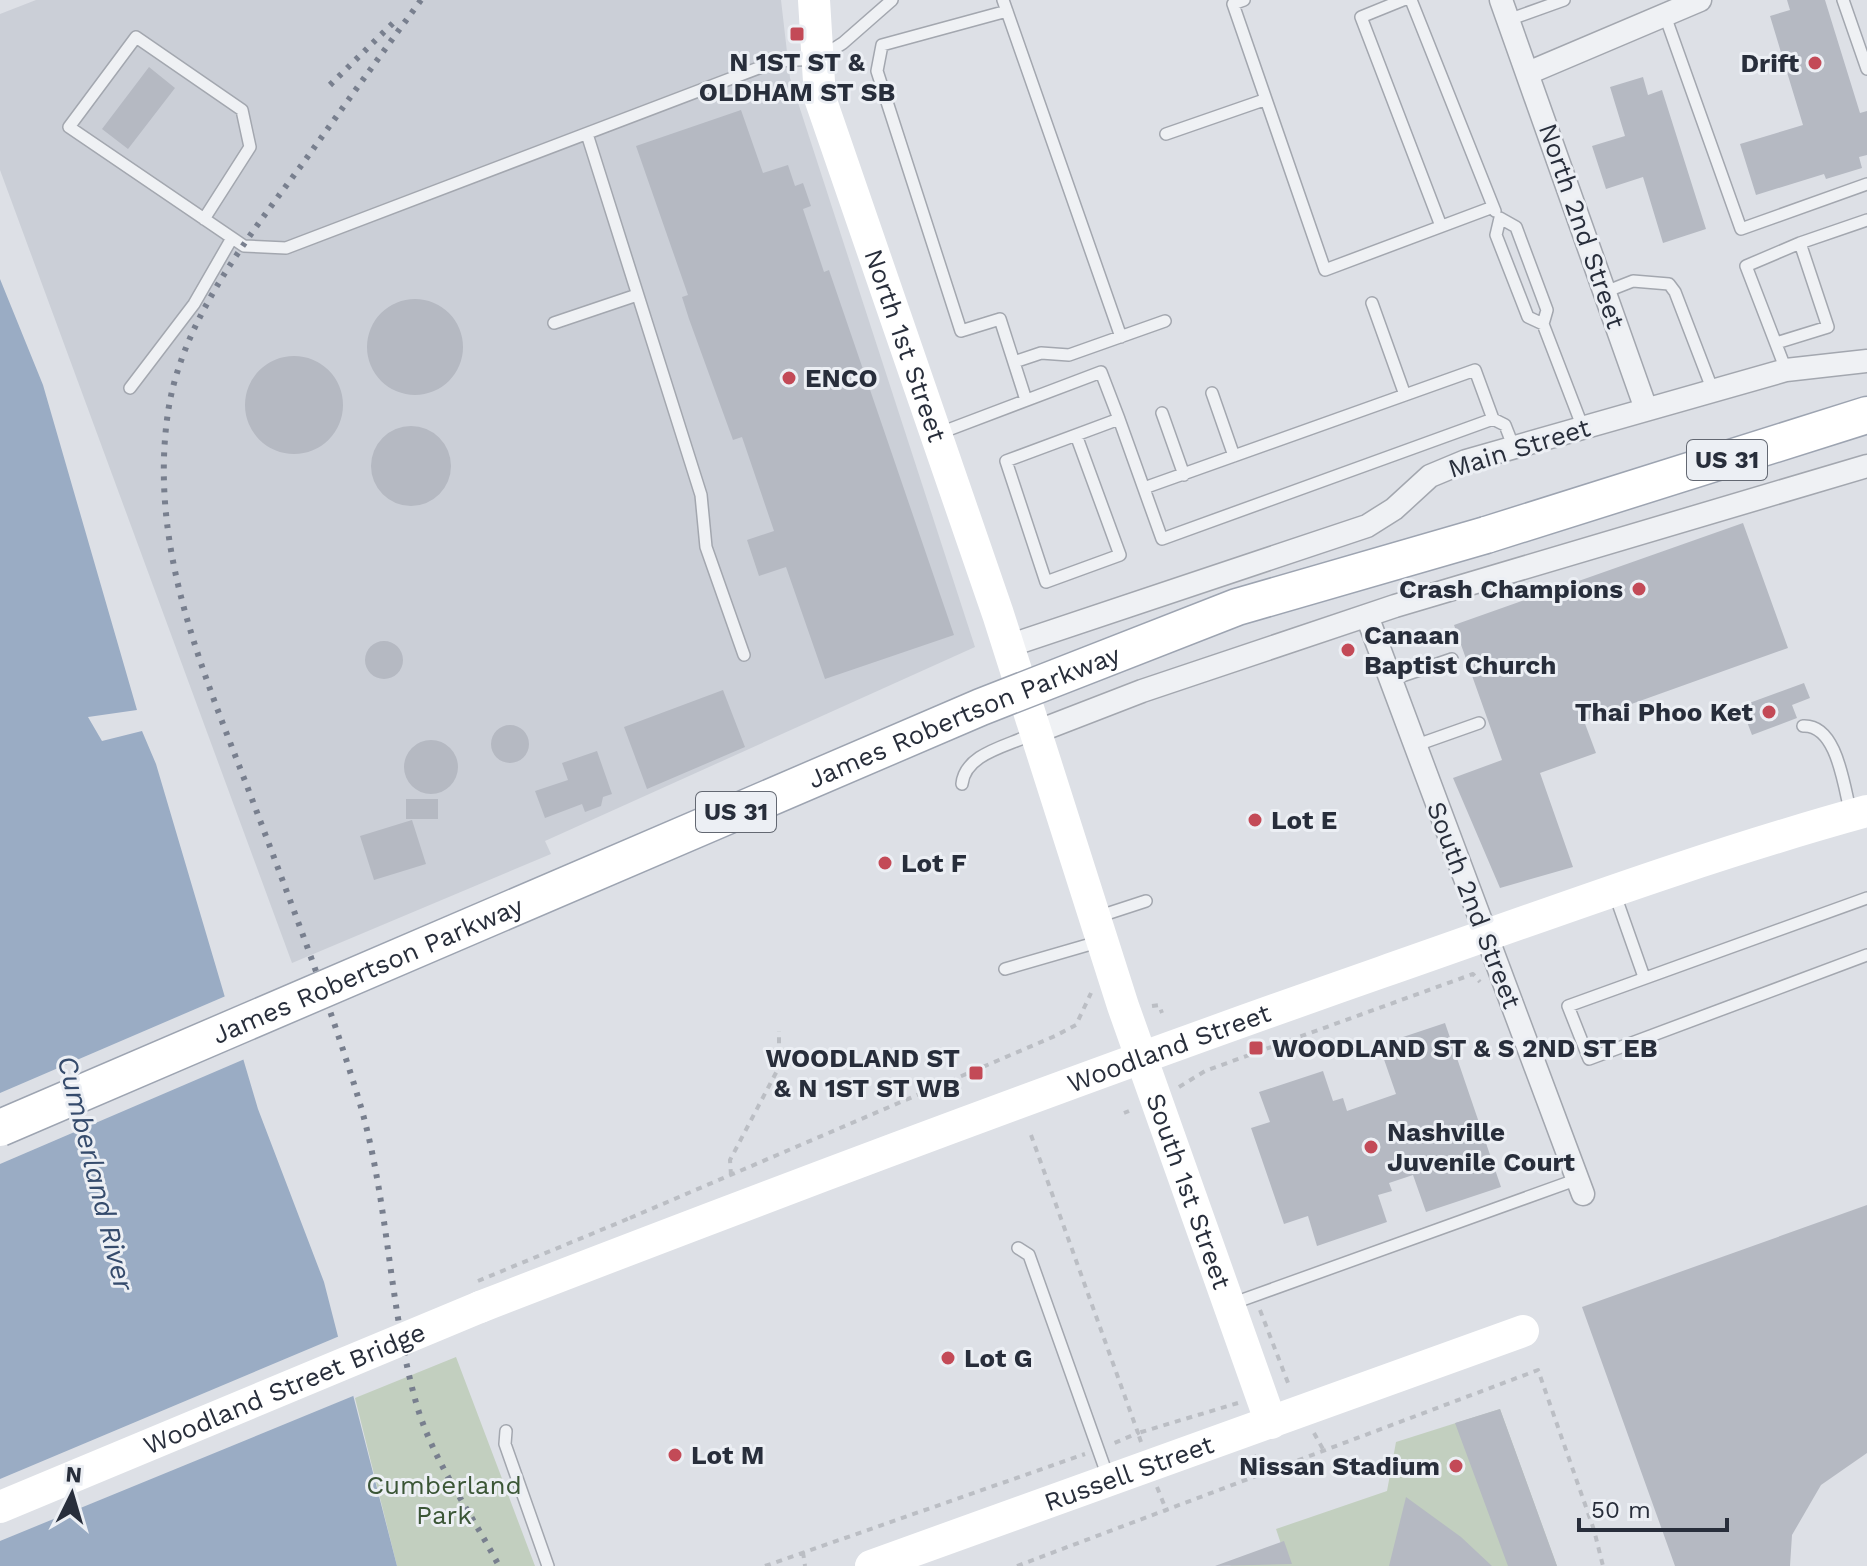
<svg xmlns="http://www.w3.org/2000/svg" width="1867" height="1566" font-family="'Work Sans',sans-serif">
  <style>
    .built { fill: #cbcfd7 }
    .green { fill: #c2cfbf }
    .water { fill: #9aacc4 }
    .pier { fill: #dde0e6 }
    .building { fill: #b5b9c2 }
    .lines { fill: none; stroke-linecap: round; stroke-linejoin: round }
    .lane-casing { stroke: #a3a7af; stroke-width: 14 }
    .street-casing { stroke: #a3a7af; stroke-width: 25 }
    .primary-casing { stroke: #9da4b1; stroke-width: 39 }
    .path { stroke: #bbbec4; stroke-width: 4; stroke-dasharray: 6 6; stroke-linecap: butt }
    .lane { stroke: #eff1f4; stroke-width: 11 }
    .street { stroke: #eff1f4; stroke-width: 22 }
    .secondary { stroke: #fff; stroke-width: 32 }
    .primary { stroke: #fff; stroke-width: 36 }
    .rail { stroke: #787f8e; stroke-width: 6; stroke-dasharray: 4 8; stroke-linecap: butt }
    .primary-bridge-casing { stroke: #9da4b1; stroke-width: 39; stroke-linecap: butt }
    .path-bridge { stroke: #bbbec4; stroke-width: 4; stroke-dasharray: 6 6; stroke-linecap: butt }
    .secondary-bridge { stroke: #fff; stroke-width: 32 }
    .primary-bridge { stroke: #fff; stroke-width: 36 }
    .poi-dot { fill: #c34a57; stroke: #eceff4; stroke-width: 3 }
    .labels { text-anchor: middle; stroke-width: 6; stroke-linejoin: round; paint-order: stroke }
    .shield { fill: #eceff4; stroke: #636872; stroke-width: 2 }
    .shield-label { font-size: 24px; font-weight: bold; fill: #282e3b }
    .poi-label { font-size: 26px; font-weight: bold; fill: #282e3b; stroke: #eceff4; text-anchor: start }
    .street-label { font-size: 26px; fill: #282e3b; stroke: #eceff4 }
    .park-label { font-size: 26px; fill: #3b5636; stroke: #eceff4 }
    .water-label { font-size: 28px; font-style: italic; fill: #354b6c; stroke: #eceff4 }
  </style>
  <rect width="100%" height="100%" fill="#dde0e6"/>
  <path class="built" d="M 36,0 L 781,0 L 790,78 L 975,647 L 545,841 L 551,854 L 292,963 L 0,170 L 0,14 Z"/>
  <path class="green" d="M 456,1357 L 535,1566 L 397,1566 L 355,1398 Z
    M 1500,1409 L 1557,1566 L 1229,1566 L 1282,1547 L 1276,1529 L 1387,1491 L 1396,1442 Z"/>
  <path class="water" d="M 0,279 L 43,385 L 137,710 L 88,717 L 102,741 L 142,731 L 156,764 L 258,1109 L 324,1282 L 397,1566 L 0,1566 Z"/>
  <path class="pier" d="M 228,995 L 247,1058 L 0,1164 L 0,1093 Z
    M 342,1335 L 358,1394 L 0,1541 L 0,1479 Z"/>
  <path class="building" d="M 1787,0 L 1825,0 L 1860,113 L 1867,111 L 1867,155 L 1859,157 L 1862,168 L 1826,179 L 1824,174 L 1756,195 L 1740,144 L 1803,125 L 1770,16 L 1790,10 Z
    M 149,67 L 175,88 L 128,149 L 102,129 Z
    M 1643,77 L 1648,95 L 1662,90 L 1706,229 L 1663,243 L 1643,177 L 1606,189 L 1592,146 L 1625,136 L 1610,87 Z
    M 741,110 L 763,173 L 788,165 L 795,186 L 803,183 L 811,206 L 803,209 L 824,272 L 829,270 L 954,635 L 825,679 L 786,567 L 759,576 L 747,540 L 774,531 L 742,437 L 733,440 L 689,319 L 682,297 L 688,295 L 636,146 Z
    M367 347a48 48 0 1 1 96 0a48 48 0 1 1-96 0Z
    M245 405a49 49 0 1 1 98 0a49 49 0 1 1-98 0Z
    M371 466a40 40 0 1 1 80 0a40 40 0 1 1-80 0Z
    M 1743,523 L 1788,648 L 1584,721 L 1596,753 L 1540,773 L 1573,867 L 1500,888 L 1453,778 L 1502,760 L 1454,625 Z
    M365 660a19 19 0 1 1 38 0a19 19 0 1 1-38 0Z
    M 1804,683 L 1810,698 L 1792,705 L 1797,718 L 1752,735 L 1741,706 Z
    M 723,690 L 745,747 L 647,789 L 624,727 Z
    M491 744a19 19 0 1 1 38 0a19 19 0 1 1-38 0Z
    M404 767a27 27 0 1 1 54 0a27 27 0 1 1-54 0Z
    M 597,751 L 612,794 L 603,797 L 601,806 L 585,812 L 582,804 L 545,818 L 535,791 L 568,780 L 562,763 Z
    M 406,799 L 438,799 L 438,819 L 406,819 Z
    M 412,820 L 426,864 L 374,880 L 360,836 Z
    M 1445,1023 L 1501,1187 L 1426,1212 L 1413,1175 L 1389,1183 L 1392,1191 L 1378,1195 L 1387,1222 L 1317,1246 L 1308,1216 L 1284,1224 L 1251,1128 L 1270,1122 L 1259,1092 L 1323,1071 L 1333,1101 L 1343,1098 L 1347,1111 L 1396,1094 L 1379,1045 Z
    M 1867,1205 L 1867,1453 L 1821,1485 L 1792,1535 L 1790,1566 L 1675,1566 L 1582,1307 Z
    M 1500,1409 L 1557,1566 L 1508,1566 L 1455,1423 Z
    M 1406,1497 L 1461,1537 L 1492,1566 L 1389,1566 Z
    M 1284,1541 L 1292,1564 L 1215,1566 Z"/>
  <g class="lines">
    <defs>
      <path id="lane" d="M 1003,0 L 1121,337
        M 1244,0 L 1233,4 L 1325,270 L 1493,207
        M 1403,0 L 1361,17 L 1441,226
        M 1411,0 L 1495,211
        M 1843,0 L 1867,69
        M 1007,11 L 882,45 L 877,71 L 961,331 L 1000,319 L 1026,400
        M 1664,13 L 1741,229 L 1867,184
        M 1508,20 L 1564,0
        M 587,134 L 701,495 L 706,547 L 744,655
        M 1166,134 L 1264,100
        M 204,219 L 250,147 L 242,110 L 136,37 L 69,127 L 244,246 L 286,248 L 777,61 L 818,59 L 843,43 L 892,0
        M 1605,292 L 1633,281 L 1669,284 L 1675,292 L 1713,391
        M 1372,303 L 1405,395
        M 554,323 L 637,295
        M 1543,324 L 1528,317 L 1496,235 L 1500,218 L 1516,227 L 1547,310 L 1543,324 L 1583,428
        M 1776,343 L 1828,327 L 1800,243 L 1867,220
        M 1014,362 L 1041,353 L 1069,355 L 1165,321
        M 1786,370 L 1746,266 L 1800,243
        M 130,388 L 194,304 L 232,238
        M 1212,393 L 1234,456
        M 1162,413 L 1184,475
        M 1119,419 L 1162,539 L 1493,419 L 1475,370 L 1144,488
        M 1493,419 L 1505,425 L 1514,448
        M 940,433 L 1101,372 L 1119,419 L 1006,461 L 1046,582 L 1120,555 L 1076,435
        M 1390,680 L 1452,659
        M 1803,726 C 1838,724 1844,789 1851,814
        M 1414,746 L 1479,723
        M 962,784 C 965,753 1009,746 1032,734
        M 1614,892 L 1644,977
        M 1867,898 L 1568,1006 L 1589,1059 L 1867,955
        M 1097,917 L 1146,901
        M 1005,969 L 1098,942
        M 1018,1248 L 1029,1255 L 1108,1477
        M 1231,1304 L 1578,1179
        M 506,1431 L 505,1444 L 548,1566"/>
      <path id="street" d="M 1501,0 L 1646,409
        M 1528,73 L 1700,0
        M 1367,616 L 1583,1194
        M 1008,646 L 1367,526 L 1394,509 L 1430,476 L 1466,461 L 1786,370 L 1867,361
        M 1036,732 L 1142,691 L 1395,606 L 1867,466"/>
      <path id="primary" d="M 1486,535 L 1867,415"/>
    </defs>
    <use href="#lane" class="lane-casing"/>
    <use href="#street" class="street-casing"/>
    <use href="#primary" class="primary-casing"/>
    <path class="path" d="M 1152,1006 L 1159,1005 L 1162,1013
      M 1179,1087 L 1205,1071 L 1473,974 L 1480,982
      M 1124,1113 L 1129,1111
      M 1031,1135 L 1138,1433 L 1112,1444
      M 731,1175 L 730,1160 L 779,1067 L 779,1031
      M 630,1218 L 1055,1036 L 1076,1025 L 1091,993
      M 1260,1310 L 1290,1388
      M 1314,1433 L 1324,1451
      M 1141,1442 L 1138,1433 L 1238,1403
      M 1254,1455 L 1263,1475
      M 1157,1487 L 1167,1512
      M 803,1552 L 805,1566
      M 765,1566 L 1085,1454
      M 1017,1566 L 1538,1370 L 1594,1530 L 1603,1566"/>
    <use href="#lane" class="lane"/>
    <use href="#street" class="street"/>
    <g class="secondary">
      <path id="s1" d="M 814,0 L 820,98 L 998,614 L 1123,1006 L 1271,1423"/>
      <path id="s2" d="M 480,1307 C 779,1191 1079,1078 1382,972 C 1543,916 1703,856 1867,811"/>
      <path id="s3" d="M 871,1566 L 1523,1331"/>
    </g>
    <use href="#primary" class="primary"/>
    <path class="rail" d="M 421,0 C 382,53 344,106 306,159 C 251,234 182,318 168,412 C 147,555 209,684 258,815 C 293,908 329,1002 358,1097 C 389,1198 388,1305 417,1406 C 434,1463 472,1514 499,1566
      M 330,85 L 393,23"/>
    <defs>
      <g id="primary-bridge">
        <path id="s5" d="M 0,1128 L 981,707 L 1237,607 L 1486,535"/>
      </g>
    </defs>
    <use href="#primary-bridge" class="primary-bridge-casing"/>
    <path class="path-bridge" d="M 478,1281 L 630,1218"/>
    <path class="secondary-bridge" id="s4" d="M 0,1507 L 480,1307"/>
    <use href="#primary-bridge" class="primary-bridge"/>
  </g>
  <g class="poi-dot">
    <rect x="789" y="26" width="16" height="16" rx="4"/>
    <circle cx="1815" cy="63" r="8"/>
    <circle cx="789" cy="378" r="8"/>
    <circle cx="1639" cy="589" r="8"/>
    <circle cx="1348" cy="650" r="8"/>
    <circle cx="1769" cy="712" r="8"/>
    <circle cx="1255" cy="820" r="8"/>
    <circle cx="885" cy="863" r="8"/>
    <rect x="1248" y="1040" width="16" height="16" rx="4"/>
    <rect x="968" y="1065" width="16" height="16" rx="4"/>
    <circle cx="1371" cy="1147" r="8"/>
    <circle cx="948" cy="1358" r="8"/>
    <circle cx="675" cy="1455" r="8"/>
    <circle cx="1456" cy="1466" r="8"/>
  </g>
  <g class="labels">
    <g class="shield">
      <rect x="1687" y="440" width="80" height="40" rx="6"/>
      <rect x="696" y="792" width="80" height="40" rx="6"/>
    </g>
    <g class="shield-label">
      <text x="1727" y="468">US 31</text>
      <text x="736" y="820">US 31</text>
    </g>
    <g class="poi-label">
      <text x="797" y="71" text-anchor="middle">N 1ST ST &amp;<tspan x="797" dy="30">OLDHAM ST SB</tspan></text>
      <text x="1799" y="72" text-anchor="end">Drift</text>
      <text x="805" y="387">ENCO</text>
      <text x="1623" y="598" text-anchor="end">Crash Champions</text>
      <text x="1364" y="644">Canaan<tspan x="1364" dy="30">Baptist Church</tspan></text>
      <text x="1753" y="721" text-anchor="end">Thai Phoo Ket</text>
      <text x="1271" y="829">Lot E</text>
      <text x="901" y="872">Lot F</text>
      <text x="1272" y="1057">WOODLAND ST &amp; S 2ND ST EB</text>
      <text x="960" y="1067" text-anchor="end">WOODLAND ST<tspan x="960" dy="30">&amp; N 1ST ST WB</tspan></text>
      <text x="1387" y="1141">Nashville<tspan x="1387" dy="30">Juvenile Court</tspan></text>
      <text x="964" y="1367">Lot G</text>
      <text x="691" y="1464">Lot M</text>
      <text x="1440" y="1475" text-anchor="end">Nissan Stadium</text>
    </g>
    <g class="street-label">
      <text transform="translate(1582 226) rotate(71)" y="9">North 2nd Street</text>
      <text dy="9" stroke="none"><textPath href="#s1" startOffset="360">North 1st Street</textPath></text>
      <text transform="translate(1519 448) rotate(-17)" y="9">Main Street</text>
      <text dy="9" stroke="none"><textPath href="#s5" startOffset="1048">James Robertson Parkway</textPath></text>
      <text transform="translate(1474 905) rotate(69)" y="9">South 2nd Street</text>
      <text dy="9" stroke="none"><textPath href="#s5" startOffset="400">James Robertson Parkway</textPath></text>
      <text dy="9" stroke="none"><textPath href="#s2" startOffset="736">Woodland Street</textPath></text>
      <text dy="9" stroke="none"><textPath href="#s1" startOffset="1252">South 1st Street</textPath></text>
      <text dy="9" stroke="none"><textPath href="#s4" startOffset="308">Woodland Street Bridge</textPath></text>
      <text dy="9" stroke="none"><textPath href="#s3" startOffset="274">Russell Street</textPath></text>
    </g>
    <g class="park-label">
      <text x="444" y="1494">Cumberland<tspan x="444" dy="30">Park</tspan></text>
    </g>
    <g class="water-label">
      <text transform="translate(96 1173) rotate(76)" y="10">Cumberland River</text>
    </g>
  </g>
  <g transform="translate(72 1494) rotate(5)" stroke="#eceff4" stroke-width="6" paint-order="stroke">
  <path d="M0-6L14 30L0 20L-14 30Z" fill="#282e3b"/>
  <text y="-12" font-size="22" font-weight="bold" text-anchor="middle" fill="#282e3b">N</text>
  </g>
  <path d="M1579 1518v12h148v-12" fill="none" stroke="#282e3b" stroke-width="4"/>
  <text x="1591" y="1518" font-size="24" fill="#282e3b" stroke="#eceff4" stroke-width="6" paint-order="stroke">50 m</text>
</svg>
